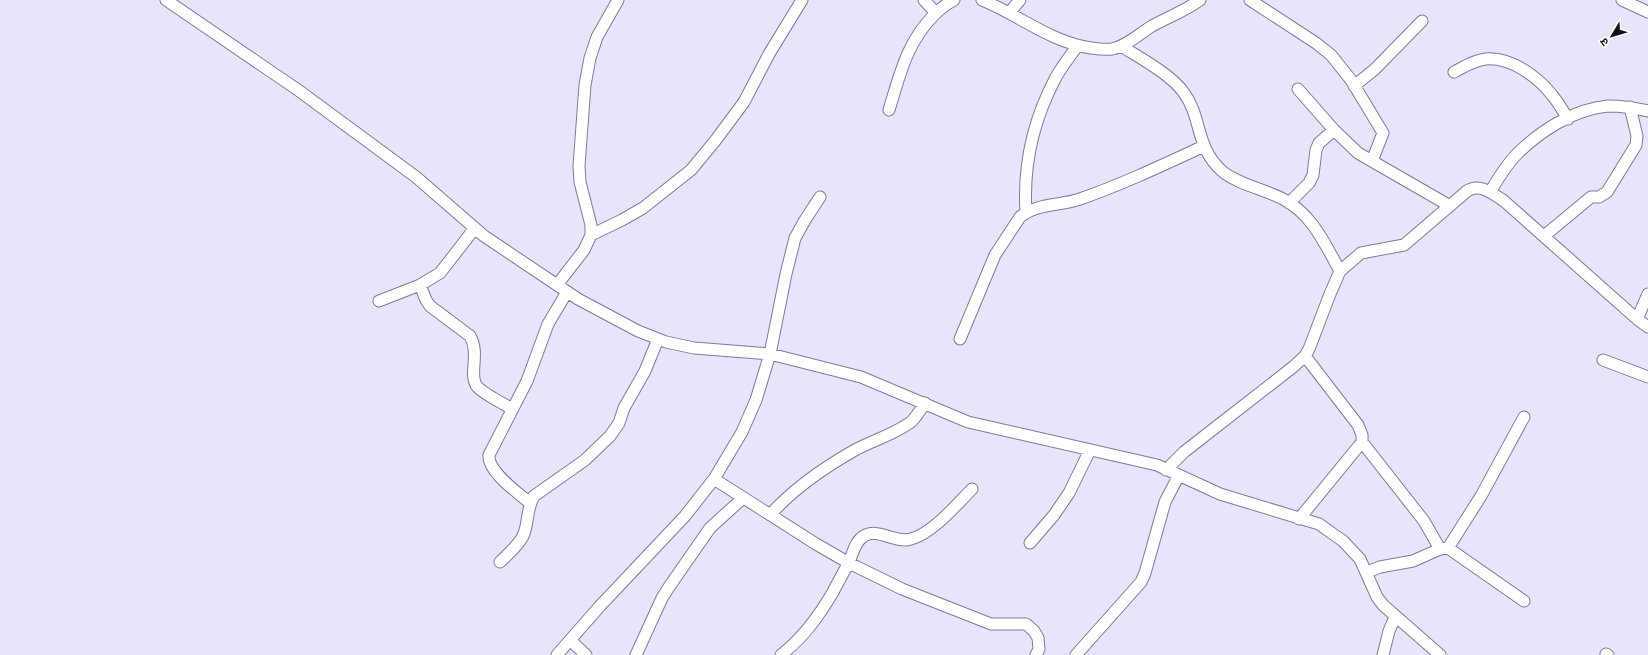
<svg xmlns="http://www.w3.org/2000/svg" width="1648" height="655" font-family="Commissioner,'Noto Sans Devanagari',sans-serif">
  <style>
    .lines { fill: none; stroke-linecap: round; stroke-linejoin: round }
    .street-casing { stroke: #7d7b9b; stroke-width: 13 }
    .street { stroke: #fff; stroke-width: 11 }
  </style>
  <rect width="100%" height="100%" fill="#e6e5fb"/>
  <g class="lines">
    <defs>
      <path id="street" d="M 166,0 L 298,90 L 416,177 L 484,236 L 578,299 L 638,331 L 666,342 L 694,348 L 770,354 L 861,377 L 968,422 L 1157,465 L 1220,494 L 1319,524 L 1343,541 L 1360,559 L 1377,597 L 1383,605 L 1440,655
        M 924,0 L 936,13
        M 982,0 C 1019,15 1050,42 1091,48 C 1098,49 1105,50 1112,49 C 1127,46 1139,34 1152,26 C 1168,17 1185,11 1200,0
        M 1250,0 L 1316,43 L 1331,55 L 1351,80 L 1383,133 L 1372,161
        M 1622,0 L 1648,12
        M 1009,13 L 1020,0
        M 1121,46 C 1140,58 1172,75 1184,93 C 1202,117 1195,147 1222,171 C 1235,183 1266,190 1283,199 C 1312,214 1325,244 1340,271
        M 1454,72 C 1464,67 1474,60 1486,59 C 1511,57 1538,77 1552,95 C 1558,102 1563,111 1568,119
        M 1354,86 L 1375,69 L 1422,21
        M 1298,89 L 1334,130 L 1358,153 L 1450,206
        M 889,110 C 900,74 907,42 934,15 C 940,9 946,4 954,0
        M 1490,192 C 1498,179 1506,165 1517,154 C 1540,131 1574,109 1608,106 C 1622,106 1635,108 1648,111
        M 1289,203 L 1309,183 L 1313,175 L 1316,150 L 1319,143 L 1334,130
        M 1026,212 C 1023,165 1033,121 1055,79 C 1061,67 1070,57 1077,46
        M 591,235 L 622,220 L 643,208 L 691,170 L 715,141 L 744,102 L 769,54 L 802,0
        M 1544,236 L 1591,197 L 1599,197 L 1607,192 L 1636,145 L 1637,136 L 1630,107
        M 420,285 L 426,300 L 430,306 L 470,336 C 480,353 469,373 476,385 C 481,393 503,403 512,409
        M 557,285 L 584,250 L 591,235 L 591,225 L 580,182 L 579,166 L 585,85 L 590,58 L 597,37 L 618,0
        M 379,301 L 420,285 L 440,273 L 475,228
        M 1637,319 L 1648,294
        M 960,339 L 995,255 L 1020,217 C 1037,203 1060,206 1080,199 C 1123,184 1163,165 1204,146
        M 1603,360 L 1648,377
        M 1362,442 L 1424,521 L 1440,549
        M 1166,470 L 1184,452 L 1293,367 L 1305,356 L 1309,349 L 1330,294 L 1340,271 L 1361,253 L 1404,245 L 1467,191 C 1480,183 1492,193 1504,201 L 1637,319 L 1648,327
        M 714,479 L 816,544 L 849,563 L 902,589 L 991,624 L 1026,624 L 1034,631 L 1038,638 L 1039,649 L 1036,655
        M 530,503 C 518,493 487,471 489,455 L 527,381 L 548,324 L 567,292
        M 770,515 C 793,489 825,467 855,450 C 873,440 896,434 912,421 C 917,416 921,409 925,403
        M 1299,519 L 1362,442 L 1362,435 L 1358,425 L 1305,356
        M 1030,543 L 1054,515 L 1069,493 L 1090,450
        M 1448,548 L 1481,496 L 1524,417
        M 500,562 C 508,554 518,546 523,536 C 529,523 526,509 534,496 L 585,460 L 610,436 L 619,423 L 624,408 L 645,371 L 658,339
        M 1367,572 L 1380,567 L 1413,561 L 1440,549 L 1448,548 L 1524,601
        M 570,640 L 586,655
        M 1606,654 L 1608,655
        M 557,655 L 600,606 L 685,516 L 714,479 L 742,432 L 756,400 L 770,354 L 786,274 L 795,238 L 805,220 L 820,197
        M 636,655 L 662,598 L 669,587 L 710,528 L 743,498
        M 781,655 C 804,637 819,616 833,592 C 838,582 844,572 849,562 C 853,553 855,541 864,536 C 878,527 895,544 911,539 C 933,533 956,505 972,489
        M 1076,655 L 1141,582 L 1145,573 L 1165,502 L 1179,475
        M 1383,655 L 1389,631 L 1395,617"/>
    </defs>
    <use href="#street" class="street-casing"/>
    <use href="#street" class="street"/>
  </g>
  <g transform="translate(1612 36) rotate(232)" stroke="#ffffff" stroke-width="3" paint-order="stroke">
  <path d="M0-3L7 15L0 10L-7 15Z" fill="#0f0e19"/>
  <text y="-6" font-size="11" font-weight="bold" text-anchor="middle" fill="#0f0e19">उ</text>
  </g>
</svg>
